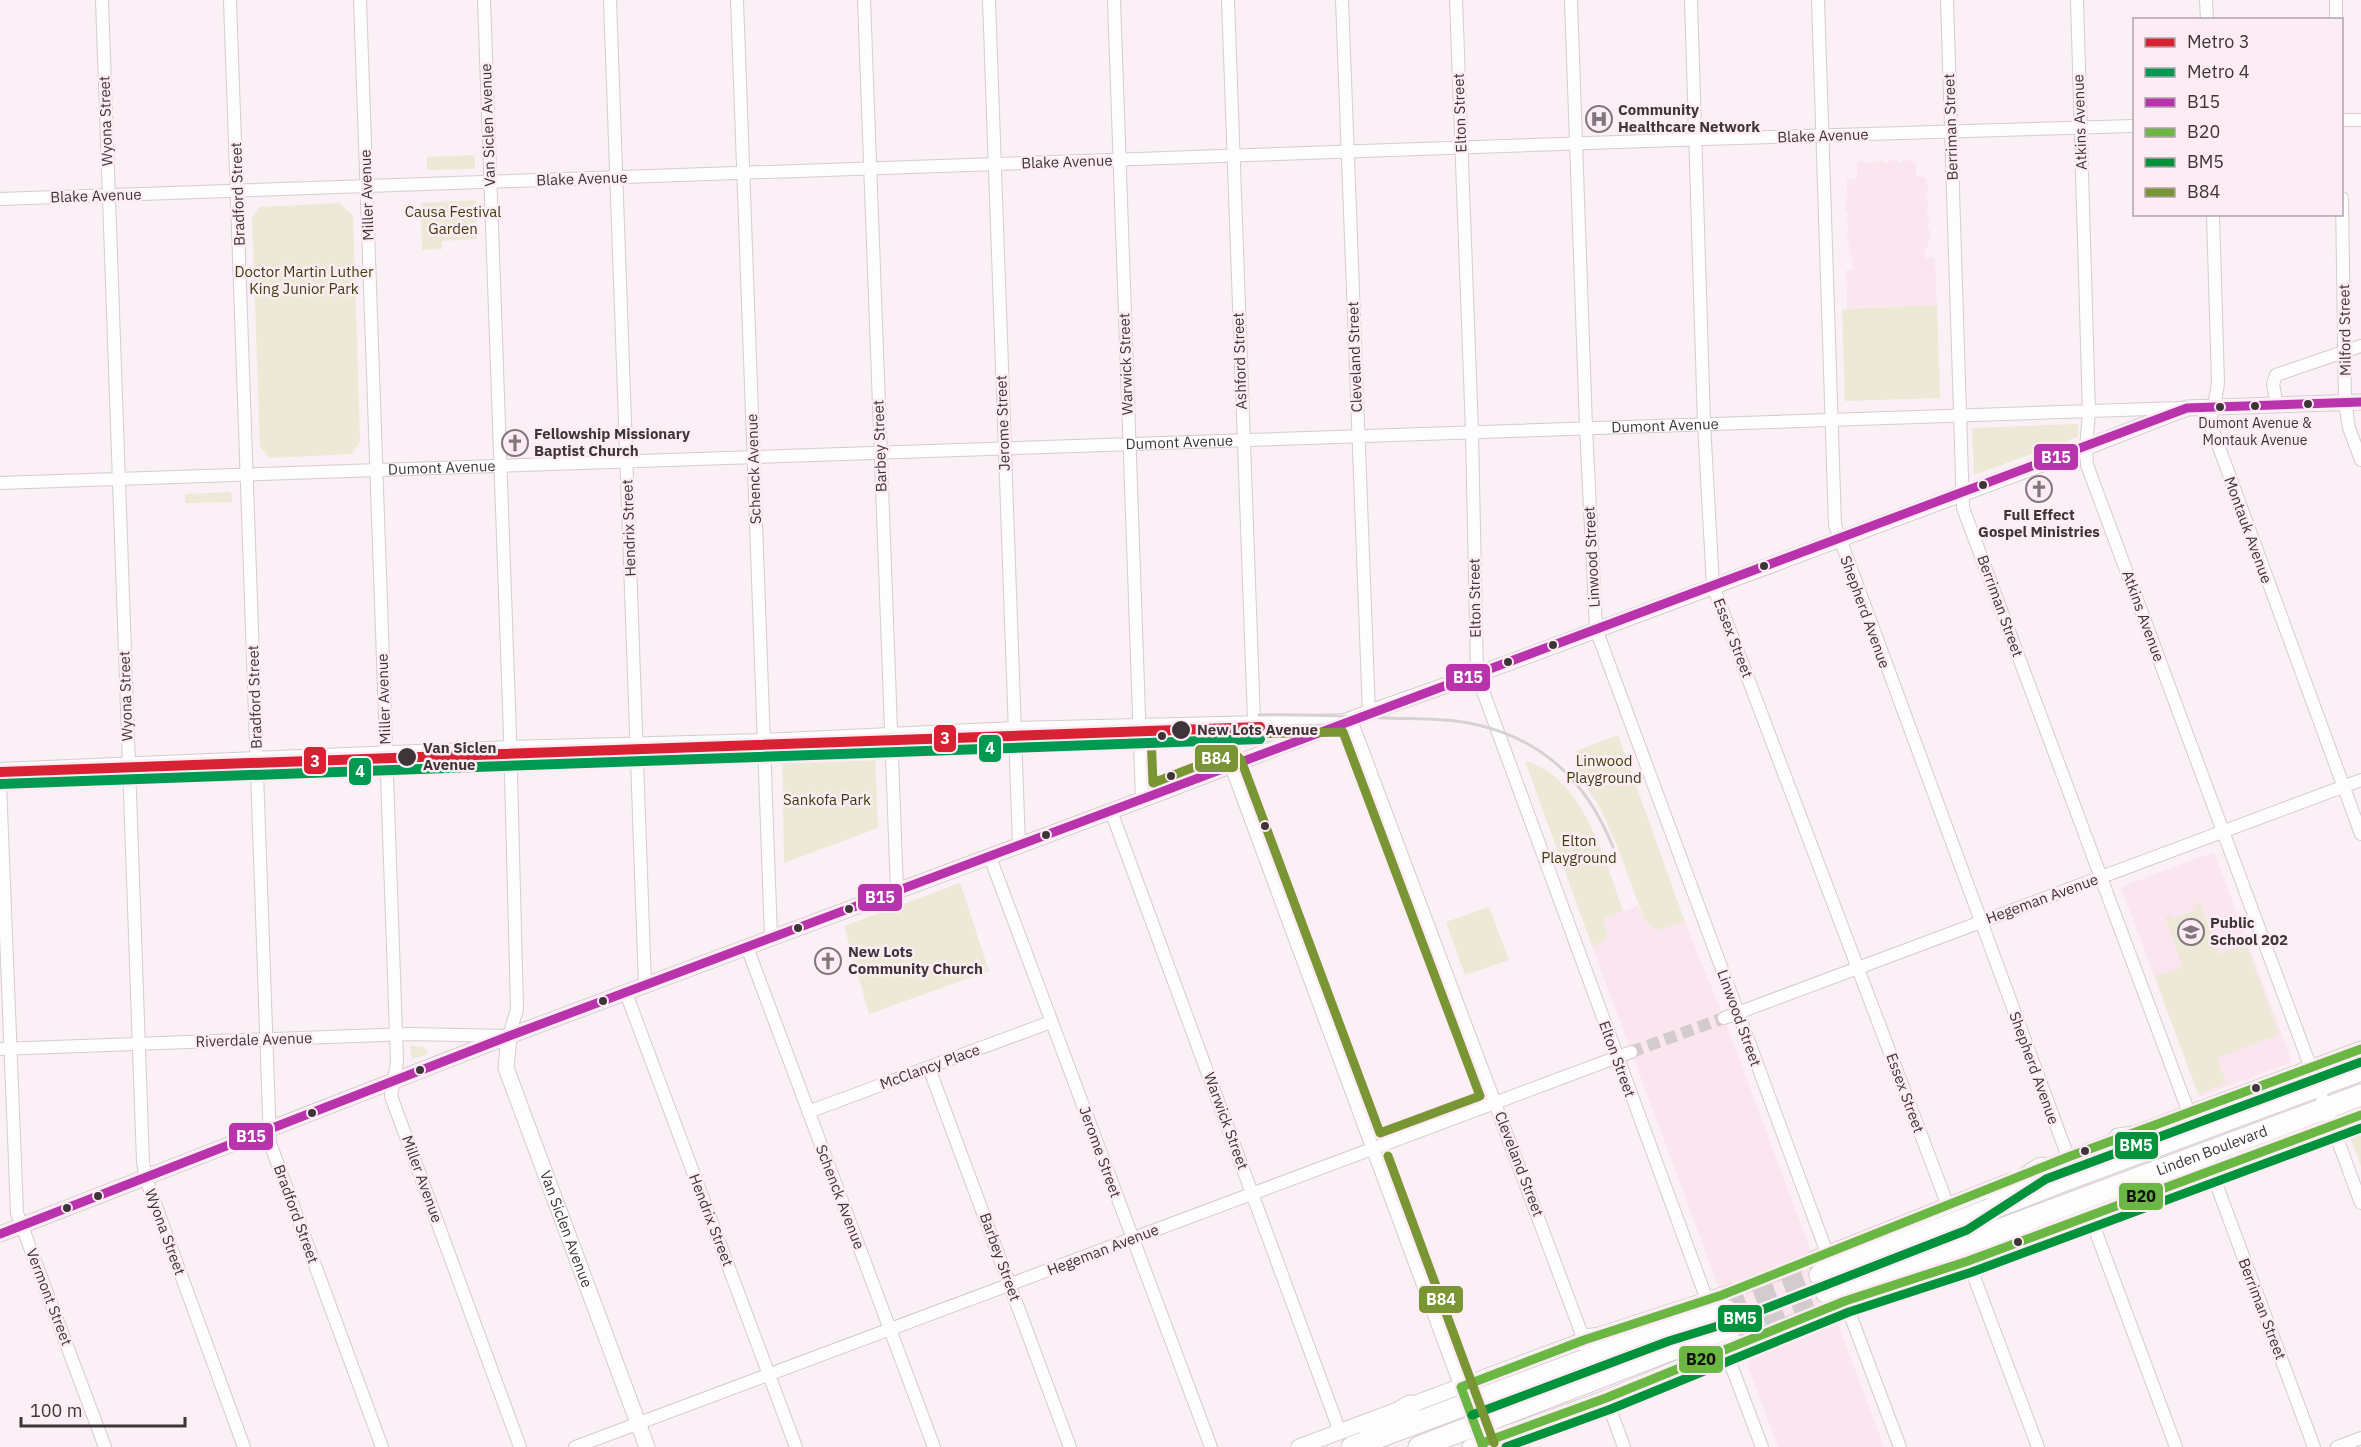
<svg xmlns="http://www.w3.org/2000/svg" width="2361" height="1447" font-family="'IBM Plex Sans',sans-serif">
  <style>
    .built { fill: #fbe6f0 }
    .green { fill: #ecead6 }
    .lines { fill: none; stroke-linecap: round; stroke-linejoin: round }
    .minor-tunnel { stroke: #d4cbcf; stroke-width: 12; stroke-dasharray: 12 6; stroke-linecap: butt }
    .tertiary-tunnel { stroke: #d4cbcf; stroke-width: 15; stroke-dasharray: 15 8; stroke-linecap: butt }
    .trunk-tunnel { stroke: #d4cbcf; stroke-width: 21; stroke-dasharray: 21 10; stroke-linecap: butt }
    .minor-casing { stroke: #d5ccd0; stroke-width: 14 }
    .tertiary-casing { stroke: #d5ccd0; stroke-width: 17 }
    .trunk-casing { stroke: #d5ccd0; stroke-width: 23 }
    .minor { stroke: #fefdfe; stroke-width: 12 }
    .tertiary { stroke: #fefdfe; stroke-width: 15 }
    .trunk { stroke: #fefdfe; stroke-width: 21 }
    .rail { stroke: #d5d2d3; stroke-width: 3 }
    .bus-1-casing { stroke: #feecf5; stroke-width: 14 }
    .bus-2-casing { stroke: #feecf5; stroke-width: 14 }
    .bus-3-casing { stroke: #feecf5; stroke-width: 14 }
    .bus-4-casing { stroke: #feecf5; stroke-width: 14 }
    .bus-1 { stroke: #b933ad; stroke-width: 9 }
    .bus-2 { stroke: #6ab744; stroke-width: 9 }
    .bus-3 { stroke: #00933c; stroke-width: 9 }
    .bus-4 { stroke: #799534; stroke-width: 9 }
    .metro-1-casing { stroke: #feecf5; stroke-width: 15 }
    .metro-2-casing { stroke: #feecf5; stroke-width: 15 }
    .metro-1 { stroke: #d82233; stroke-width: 10 }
    .metro-2 { stroke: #009952; stroke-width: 10 }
    .bus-dot { fill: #3e3539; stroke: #feecf5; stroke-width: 2 }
    .labels { text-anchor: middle; stroke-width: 5; stroke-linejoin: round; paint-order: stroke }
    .bus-label { font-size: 14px; fill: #3e3539; stroke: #feecf5 }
    .poi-label { font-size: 15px; font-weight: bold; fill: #3e3539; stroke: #feecf5; text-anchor: start }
    .street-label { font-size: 15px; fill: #3e3539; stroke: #feecf5 }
    .park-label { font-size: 15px; fill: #3c3f0d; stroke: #feecf5 }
    .stop-label { font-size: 15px; font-weight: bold; fill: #3e3539; stroke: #feecf5; text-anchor: start }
    .line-badge { stroke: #feecf5; stroke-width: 2 }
    .badge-label { font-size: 16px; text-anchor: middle; font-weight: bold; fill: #fff }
    .pale-badge-label { font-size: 16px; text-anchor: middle; font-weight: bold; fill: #111 }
  </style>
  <rect width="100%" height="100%" fill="#faf0f5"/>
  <path class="built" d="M 1898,160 L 1898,163 L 1903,162 L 1904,160 L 1916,162 L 1916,177 L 1926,177 L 1926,185 L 1928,185 L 1929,195 L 1926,195 L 1929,209 L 1927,210 L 1927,214 L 1929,215 L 1930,224 L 1927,224 L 1928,229 L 1930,230 L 1930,239 L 1928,239 L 1928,248 L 1925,248 L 1925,258 L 1935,258 L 1937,305 L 1847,308 L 1846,270 L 1853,269 L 1852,255 L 1849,255 L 1849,242 L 1847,241 L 1846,232 L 1849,232 L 1846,217 L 1848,217 L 1848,212 L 1846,212 L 1847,179 L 1857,179 L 1857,164 L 1859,161 L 1873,163 L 1874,161 L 1883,161 L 1884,163 L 1888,163 L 1888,161 Z
    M 2214,852 L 2292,1062 L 2199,1097 L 2121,887 Z
    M 1638,906 L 1645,921 L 1658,930 L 1685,922 L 1724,1018 L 1884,1447 L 1778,1447 L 1592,946 L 1608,939 L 1602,919 Z"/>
  <path class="green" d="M 475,155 L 475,169 L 427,170 L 427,157 Z
    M 476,200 L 477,239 L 442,241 L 442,249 L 422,250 L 421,203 Z
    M 339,203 L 353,215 L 360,441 L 352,454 L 270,458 L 260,447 L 252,218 L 260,207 Z
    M 1937,305 L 1940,398 L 1845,401 L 1842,309 Z
    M 2078,424 L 2078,437 L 1974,475 L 1972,428 Z
    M 231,492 L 232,502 L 185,503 L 185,494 Z
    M 1306,728 L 1309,730 L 1245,749 L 1244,730 Z
    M 1618,735 L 1685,922 L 1658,930 L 1645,921 L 1616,843 L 1601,810 L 1580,776 L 1576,751 Z
    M 782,756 L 875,756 L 878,828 L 784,863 Z
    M 1525,761 C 1582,775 1606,862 1623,911 L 1602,919 L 1608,939 L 1592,946 Z
    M 960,883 L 989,971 L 869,1014 L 844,926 Z
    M 2200,903 L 2219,954 L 2246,944 L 2279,1034 L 2217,1058 L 2226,1083 L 2198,1094 L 2155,977 L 2183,967 L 2165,917 L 2170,915 L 2172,919 L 2196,910 L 2194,906 Z
    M 1489,907 L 1509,960 L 1465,975 L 1446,922 Z
    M 410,1046 L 424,1047 L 428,1054 L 412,1059 Z
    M 2361,1124 L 2361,1166 L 2347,1129 Z"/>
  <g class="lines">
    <path class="minor-tunnel" d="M 1631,1052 L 1724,1018"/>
    <path class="tertiary-tunnel" d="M 1722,1295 L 1814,1259
      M 1739,1343 L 1831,1307"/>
    <path class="trunk-tunnel" d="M 1727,1311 L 1820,1275
      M 1733,1326 L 1826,1292"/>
    <defs>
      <g id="minor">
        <path d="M 102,0 L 143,1162 L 146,1179 L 244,1447"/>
        <path d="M 230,0 L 270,1143 L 382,1447"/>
        <path d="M 360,0 L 397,1062 L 391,1096 L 520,1447"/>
        <path d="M 610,0 L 645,985"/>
        <path d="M 737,0 L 771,937"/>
        <path d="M 864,0 L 897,891"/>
        <path d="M 989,0 L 1019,846"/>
        <path d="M 1114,0 L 1142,800"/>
        <path d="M 1228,0 L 1254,721"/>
        <path d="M 1342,0 L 1369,713"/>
        <path d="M 1456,0 L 1472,431 L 1477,675 L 1707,1300"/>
        <path d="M 1571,0 L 1586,427 L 1596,629 L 1827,1253"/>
        <path d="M 1691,0 L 1704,423 L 1713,586 L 1948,1206"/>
        <path d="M 1818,0 L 1835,525 L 2068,1157"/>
        <path d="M 1947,0 L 1963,508 L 2189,1113"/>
        <path d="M 2077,0 L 2089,412 L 2086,448 L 2087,465 L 2361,1203"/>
        <path d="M 2206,0 L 2207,20"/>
        <path d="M 2336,0 L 2336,20"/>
        <path d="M 2342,120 L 2361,120"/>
        <path d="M 2342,198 L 2345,402 L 2349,428 L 2361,460"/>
        <path d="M 0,199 L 1705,139 L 2134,126"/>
        <path d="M 2213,214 L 2218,383 L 2214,407 L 2209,420 L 2361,834"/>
        <path d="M 2277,405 L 2273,384 L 2276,375 L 2361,346"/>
        <path id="s1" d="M 0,483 L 2180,408"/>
        <path d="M 1231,766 L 1483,1447"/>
        <path d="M 0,769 L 510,747 L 764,740 L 1014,728 L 1351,720 L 1584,1340"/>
        <path d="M 0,783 L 17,1213 L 105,1447"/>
        <path d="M 1111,811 L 1340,1432"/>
        <path d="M 990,857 L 1211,1447"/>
        <path d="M 747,947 L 934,1447"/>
        <path d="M 626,993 L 796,1447"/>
        <path d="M 1724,1018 L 2361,780"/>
        <path d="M 0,1049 L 408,1034 L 509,1036 L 517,1009 L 510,735 L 484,0"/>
        <path d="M 929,1068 L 1070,1447"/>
        <path d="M 808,1112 L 1051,1022"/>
        <path d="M 2211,1170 L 2314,1447"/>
        <path d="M 2090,1216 L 2176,1447"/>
        <path d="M 1968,1261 L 2038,1447"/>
        <path d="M 1845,1301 L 1900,1447"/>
        <path d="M 1725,1349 L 1762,1447"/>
        <path d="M 1606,1398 L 1624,1447"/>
        <path d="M 575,1447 L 1631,1052"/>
        <path d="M 2337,1447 L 2361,1438"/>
      </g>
      <g id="tertiary">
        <path id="s2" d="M 509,1036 L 506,1068 L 647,1447"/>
        <path d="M 2032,1172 L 2361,1049"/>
        <path d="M 0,1234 L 509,1036 L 1157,794 L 1362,715 L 1489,670 L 2074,452 L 2187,408 L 2361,402"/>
        <path d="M 1814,1259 L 2010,1181"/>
        <path d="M 1831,1307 L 1968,1261 L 2361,1115"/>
        <path d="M 1299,1447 L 1584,1340 L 1722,1295"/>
        <path d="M 1470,1447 L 1606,1398 L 1739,1343"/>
      </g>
      <g id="trunk">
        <path d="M 2119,1139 L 2170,1132"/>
        <path d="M 2168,1177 L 2211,1170"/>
        <path d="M 1997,1197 L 2041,1168"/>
        <path d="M 1987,1254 L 2022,1231"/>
        <path d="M 1820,1275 L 2063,1181 L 2361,1070"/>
        <path id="s3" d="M 1826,1292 L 1951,1248 L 2361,1095"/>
        <path d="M 1584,1340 L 1629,1335"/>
        <path d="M 1370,1431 L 1410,1406"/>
        <path d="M 1352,1447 L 1665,1330 L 1727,1311"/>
        <path d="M 1419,1447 L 1733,1326"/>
      </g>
    </defs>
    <use href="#minor" class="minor-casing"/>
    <use href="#tertiary" class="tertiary-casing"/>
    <use href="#trunk" class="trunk-casing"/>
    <use href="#minor" class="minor"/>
    <use href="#tertiary" class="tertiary"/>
    <use href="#trunk" class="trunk"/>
    <path class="rail" d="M 1259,715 C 1302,714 1344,716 1387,718 C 1414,719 1442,718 1469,723 C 1541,737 1586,780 1613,847
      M 1260,727 L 1353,724"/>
    <defs>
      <path id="bus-1" d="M 0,1234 L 509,1036 L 2187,408 L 2361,402"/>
      <path id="bus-2" d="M 1482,1443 L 1606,1398 L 1845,1301 L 1968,1261 L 2361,1115
        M 1483,1447 L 1461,1387 L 1584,1340 L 1722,1295 L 2068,1157 L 2361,1049"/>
      <path id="bus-3" d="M 1472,1415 L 1669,1341 L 1731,1322 L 1967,1230 L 2046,1179 L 2361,1062
        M 1506,1447 L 1611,1409 L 1849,1312 L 1972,1272 L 2361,1128"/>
      <path id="bus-4" d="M 1343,732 L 1480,1096 L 1380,1133 L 1241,760 L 1236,755 L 1228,754 L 1153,783 L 1151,736 Z
        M 1388,1156 L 1494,1443"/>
    </defs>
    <use href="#bus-1" class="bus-1-casing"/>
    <use href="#bus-2" class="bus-2-casing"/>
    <use href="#bus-3" class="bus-3-casing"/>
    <use href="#bus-4" class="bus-4-casing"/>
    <use href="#bus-1" class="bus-1"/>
    <use href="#bus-2" class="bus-2"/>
    <use href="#bus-3" class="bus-3"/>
    <use href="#bus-4" class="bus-4"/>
    <defs>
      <path id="metro-1" d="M 0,772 L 1260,727"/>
      <path id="metro-2" d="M 0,784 L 1260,739"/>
    </defs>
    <use href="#metro-1" class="metro-1-casing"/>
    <use href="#metro-2" class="metro-2-casing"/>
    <use href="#metro-1" class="metro-1"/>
    <use href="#metro-2" class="metro-2"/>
  </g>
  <defs>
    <symbol id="hospital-ring" viewBox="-11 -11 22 22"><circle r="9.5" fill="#feecf5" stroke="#80767b" stroke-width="1.5"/><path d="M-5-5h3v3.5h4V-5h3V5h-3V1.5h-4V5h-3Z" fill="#80767b"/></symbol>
    <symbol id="church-ring" viewBox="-11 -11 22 22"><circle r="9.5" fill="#feecf5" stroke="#80767b" stroke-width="1.5"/><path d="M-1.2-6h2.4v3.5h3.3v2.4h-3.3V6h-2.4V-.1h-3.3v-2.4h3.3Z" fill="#80767b"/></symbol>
    <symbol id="school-ring" viewBox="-11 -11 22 22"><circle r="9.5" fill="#feecf5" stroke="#80767b" stroke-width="1.5"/><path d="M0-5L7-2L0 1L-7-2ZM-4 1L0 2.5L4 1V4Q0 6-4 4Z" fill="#80767b"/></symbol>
  </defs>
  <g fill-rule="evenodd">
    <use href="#hospital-ring" x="1584" y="104" width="30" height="30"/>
    <use href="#church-ring" x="500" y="428" width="30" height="30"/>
    <use href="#church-ring" x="2024" y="474" width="30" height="30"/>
    <use href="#school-ring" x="2176" y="917" width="30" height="30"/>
    <use href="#church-ring" x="813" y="946" width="30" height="30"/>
  </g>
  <g class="bus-dot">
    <circle cx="2308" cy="404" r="5"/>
    <circle cx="2255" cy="406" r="5"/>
    <circle cx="2220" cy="407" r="5"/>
    <circle cx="1983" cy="485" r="5"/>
    <circle cx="1764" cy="566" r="5"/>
    <circle cx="1553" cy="645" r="5"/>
    <circle cx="1508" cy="662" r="5"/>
    <circle cx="1181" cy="730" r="10"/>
    <circle cx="1162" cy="736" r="5"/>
    <circle cx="407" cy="757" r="10"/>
    <circle cx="1171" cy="776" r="5"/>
    <circle cx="1265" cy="826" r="5"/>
    <circle cx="1046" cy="835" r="5"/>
    <circle cx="849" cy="909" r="5"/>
    <circle cx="798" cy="928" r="5"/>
    <circle cx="603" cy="1001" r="5"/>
    <circle cx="420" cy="1070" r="5"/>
    <circle cx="2256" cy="1088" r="5"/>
    <circle cx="312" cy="1113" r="5"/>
    <circle cx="2085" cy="1151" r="5"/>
    <circle cx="98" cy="1196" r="5"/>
    <circle cx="67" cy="1208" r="5"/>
    <circle cx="2018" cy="1242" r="5"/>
  </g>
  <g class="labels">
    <g class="bus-label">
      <text x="2255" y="428">Dumont Avenue &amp;<tspan x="2255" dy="17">Montauk Avenue</tspan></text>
    </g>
    <g class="poi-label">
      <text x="1618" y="115">Community<tspan x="1618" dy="17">Healthcare Network</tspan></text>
      <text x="534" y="439">Fellowship Missionary<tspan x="534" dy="17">Baptist Church</tspan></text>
      <text x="2039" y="520" text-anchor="middle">Full Effect<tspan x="2039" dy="17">Gospel Ministries</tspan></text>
      <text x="2210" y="928">Public<tspan x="2210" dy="17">School 202</tspan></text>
      <text x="848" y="957">New Lots<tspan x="848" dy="17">Community Church</tspan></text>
    </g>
    <g class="street-label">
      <text transform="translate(1460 113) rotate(-92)" y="5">Elton Street</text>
      <text transform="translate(106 121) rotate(-92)" y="5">Wyona Street</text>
      <text transform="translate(2080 122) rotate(-92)" y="5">Atkins Avenue</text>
      <text transform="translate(488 125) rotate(-92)" y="5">Van Siclen Avenue</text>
      <text transform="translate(1951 127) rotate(-92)" y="5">Berriman Street</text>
      <text transform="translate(1823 136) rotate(-2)" y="5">Blake Avenue</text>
      <text transform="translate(1067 162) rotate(-2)" y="5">Blake Avenue</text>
      <text transform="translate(582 179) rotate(-2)" y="5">Blake Avenue</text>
      <text transform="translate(238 194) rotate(-92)" y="5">Bradford Street</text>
      <text transform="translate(367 195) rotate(-92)" y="5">Miller Avenue</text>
      <text transform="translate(96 196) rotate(-2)" y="5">Blake Avenue</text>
      <text transform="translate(2345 330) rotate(-91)" y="5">Milford Street</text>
      <text transform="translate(1355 357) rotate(-92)" y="5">Cleveland Street</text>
      <text transform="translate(1240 361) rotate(-92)" y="5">Ashford Street</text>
      <text transform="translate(1126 364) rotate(-92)" y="5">Warwick Street</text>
      <text transform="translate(1003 423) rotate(-92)" y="5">Jerome Street</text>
      <text dy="5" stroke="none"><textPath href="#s1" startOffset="1666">Dumont Avenue</textPath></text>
      <text dy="5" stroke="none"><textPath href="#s1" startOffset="1180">Dumont Avenue</textPath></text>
      <text transform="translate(880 446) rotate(-92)" y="5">Barbey Street</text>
      <text dy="5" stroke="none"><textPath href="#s1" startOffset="442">Dumont Avenue</textPath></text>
      <text transform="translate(754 469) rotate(-92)" y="5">Schenck Avenue</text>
      <text transform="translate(629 528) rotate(-92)" y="5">Hendrix Street</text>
      <text transform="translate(2248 530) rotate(70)" y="5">Montauk Avenue</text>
      <text transform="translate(1592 557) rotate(-93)" y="5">Linwood Street</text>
      <text transform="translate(1475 598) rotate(-91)" y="5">Elton Street</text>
      <text transform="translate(2000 606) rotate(70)" y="5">Berriman Street</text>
      <text transform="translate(1865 612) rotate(70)" y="5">Shepherd Avenue</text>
      <text transform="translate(2143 616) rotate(70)" y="5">Atkins Avenue</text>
      <text transform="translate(1733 638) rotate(69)" y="5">Essex Street</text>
      <text transform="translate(126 696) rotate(-92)" y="5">Wyona Street</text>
      <text transform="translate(255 697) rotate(-92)" y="5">Bradford Street</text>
      <text transform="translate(384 699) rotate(-92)" y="5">Miller Avenue</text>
      <text transform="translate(2042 899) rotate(-20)" y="5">Hegeman Avenue</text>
      <text transform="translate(1739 1018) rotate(70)" y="5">Linwood Street</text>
      <text transform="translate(254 1040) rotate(-2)" y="5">Riverdale Avenue</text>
      <text transform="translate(1617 1059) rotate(70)" y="5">Elton Street</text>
      <text transform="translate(930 1067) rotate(-20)" y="5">McClancy Place</text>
      <text transform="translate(2034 1068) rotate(70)" y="5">Shepherd Avenue</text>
      <text transform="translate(1905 1093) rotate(70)" y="5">Essex Street</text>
      <text transform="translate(1226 1121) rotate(70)" y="5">Warwick Street</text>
      <text dy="5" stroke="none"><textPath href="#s3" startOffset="411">Linden Boulevard</textPath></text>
      <text transform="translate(1100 1152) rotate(70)" y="5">Jerome Street</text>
      <text transform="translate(1519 1164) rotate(69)" y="5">Cleveland Street</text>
      <text transform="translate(422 1179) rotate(70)" y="5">Miller Avenue</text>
      <text transform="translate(840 1197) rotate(69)" y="5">Schenck Avenue</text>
      <text transform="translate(296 1214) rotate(70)" y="5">Bradford Street</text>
      <text transform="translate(711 1220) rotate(69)" y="5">Hendrix Street</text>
      <text dy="5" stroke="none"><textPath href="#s2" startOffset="204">Van Siclen Avenue</textPath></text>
      <text transform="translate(165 1232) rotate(70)" y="5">Wyona Street</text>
      <text transform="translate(1103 1250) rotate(-21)" y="5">Hegeman Avenue</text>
      <text transform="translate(1000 1257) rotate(70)" y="5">Barbey Street</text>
      <text transform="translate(49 1297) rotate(69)" y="5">Vermont Street</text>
      <text transform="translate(2262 1309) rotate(69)" y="5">Berriman Street</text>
    </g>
    <g class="park-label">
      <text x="453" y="217">Causa Festival<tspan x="453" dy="17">Garden</tspan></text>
      <text x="304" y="277">Doctor Martin Luther<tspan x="304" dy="17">King Junior Park</tspan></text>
      <text x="1604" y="766">Linwood<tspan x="1604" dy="17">Playground</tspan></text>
      <text x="827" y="805">Sankofa Park</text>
      <text x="1579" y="846">Elton<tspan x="1579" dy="17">Playground</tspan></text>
    </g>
    <g class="stop-label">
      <text x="1197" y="735">New Lots Avenue</text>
      <text x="423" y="753">Van Siclen<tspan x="423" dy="17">Avenue</tspan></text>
    </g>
  </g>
  <g class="line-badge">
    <rect x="2033" y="443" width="46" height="28" rx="6" fill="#b933ad"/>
    <rect x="1445" y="663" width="46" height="29" rx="6" fill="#b933ad"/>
    <rect x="933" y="724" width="24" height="29" rx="6" fill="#d82233"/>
    <rect x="978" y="734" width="24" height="29" rx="6" fill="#009952"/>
    <rect x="1194" y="744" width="45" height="29" rx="6" fill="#799534"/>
    <rect x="303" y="746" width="24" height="29" rx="6" fill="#d82233"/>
    <rect x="348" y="757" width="24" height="29" rx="6" fill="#009952"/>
    <rect x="857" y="883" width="46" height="29" rx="6" fill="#b933ad"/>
    <rect x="228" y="1122" width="46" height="29" rx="6" fill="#b933ad"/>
    <rect x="2114" y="1131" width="45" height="29" rx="6" fill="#00933c"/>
    <rect x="2118" y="1182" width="46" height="29" rx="6" fill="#6ab744"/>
    <rect x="1418" y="1285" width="46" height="29" rx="6" fill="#799534"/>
    <rect x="1717" y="1304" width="46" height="29" rx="6" fill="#00933c"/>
    <rect x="1678" y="1345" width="46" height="29" rx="6" fill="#6ab744"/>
  </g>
  <g class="badge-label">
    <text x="2056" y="463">B15</text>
    <text x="1468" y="683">B15</text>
    <text x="945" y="744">3</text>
    <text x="990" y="754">4</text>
    <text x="1216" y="764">B84</text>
    <text x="315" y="767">3</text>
    <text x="360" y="777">4</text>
    <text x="880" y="903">B15</text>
    <text x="251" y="1142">B15</text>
    <text x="2136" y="1151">BM5</text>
    <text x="1441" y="1305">B84</text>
    <text x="1740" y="1324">BM5</text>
  </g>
  <g class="pale-badge-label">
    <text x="2141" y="1202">B20</text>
    <text x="1701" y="1365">B20</text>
  </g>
  <rect x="2133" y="18" width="210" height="198" fill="#feecf5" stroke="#b1a3aa" stroke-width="1.5"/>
  <rect x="2145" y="38" width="30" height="9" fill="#d82233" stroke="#b1a3aa" stroke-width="1.5"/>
  <text x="2187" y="48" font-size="18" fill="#3e3539">Metro 3</text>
  <rect x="2145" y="68" width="30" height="9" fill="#009952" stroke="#b1a3aa" stroke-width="1.5"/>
  <text x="2187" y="78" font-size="18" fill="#3e3539">Metro 4</text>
  <rect x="2145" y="98" width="30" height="9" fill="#b933ad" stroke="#b1a3aa" stroke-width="1.5"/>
  <text x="2187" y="108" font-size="18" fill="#3e3539">B15</text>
  <rect x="2145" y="128" width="30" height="9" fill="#6ab744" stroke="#b1a3aa" stroke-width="1.5"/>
  <text x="2187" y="138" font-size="18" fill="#3e3539">B20</text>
  <rect x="2145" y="158" width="30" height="9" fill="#00933c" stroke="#b1a3aa" stroke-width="1.5"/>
  <text x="2187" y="168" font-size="18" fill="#3e3539">BM5</text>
  <rect x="2145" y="188" width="30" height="9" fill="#799534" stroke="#b1a3aa" stroke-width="1.5"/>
  <text x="2187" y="198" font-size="18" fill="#3e3539">B84</text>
  <path d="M21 1417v9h164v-9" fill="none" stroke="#3e3539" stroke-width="3"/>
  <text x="30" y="1417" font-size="18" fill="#3e3539" stroke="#feecf5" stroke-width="4.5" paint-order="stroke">100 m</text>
</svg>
